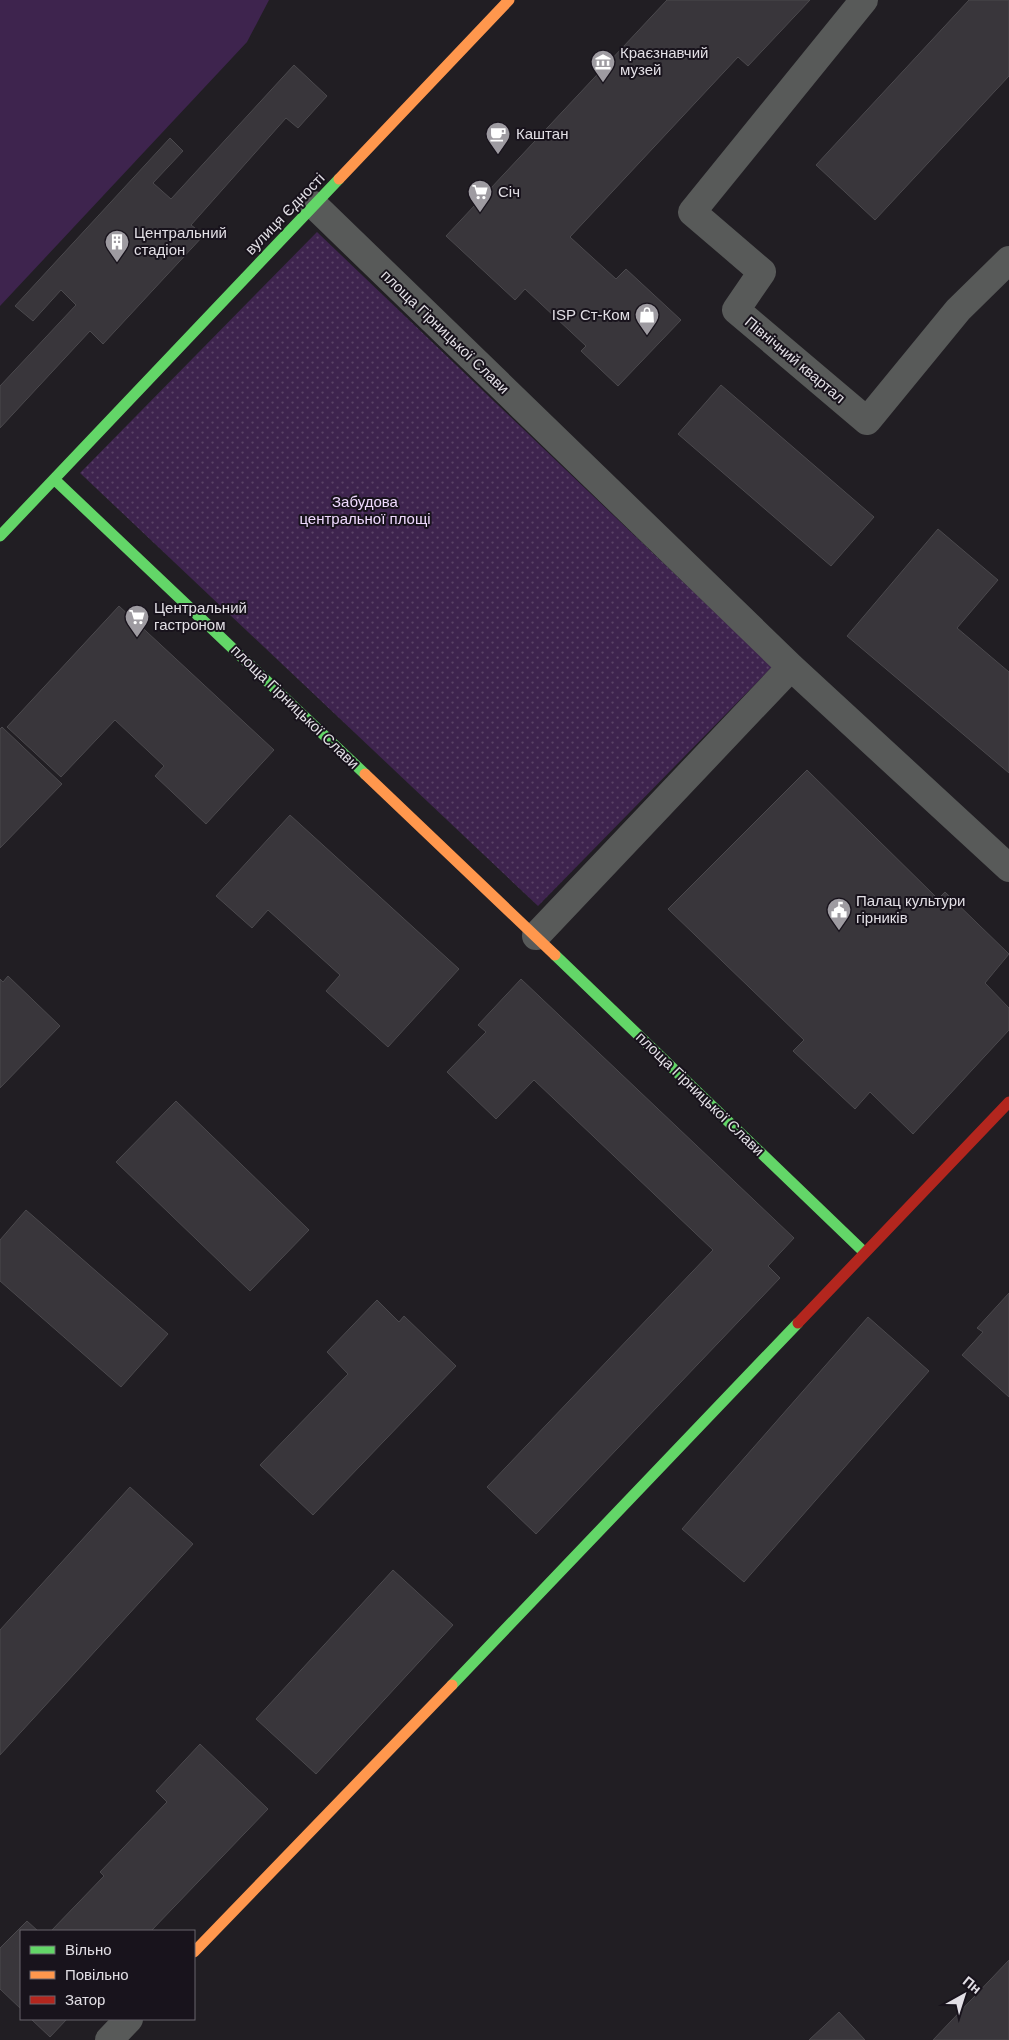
<svg xmlns="http://www.w3.org/2000/svg" width="1009" height="2040" font-family="Arial,sans-serif">
  <style>
    .grass { fill: #3e244e }
    .park { fill: url(#park-dots) }
    .building { fill: #39363b; stroke: #4b494d }
    .lines { fill: none; stroke-linecap: round; stroke-linejoin: round }
    .street { stroke: #585a59; stroke-width: 28 }
    .fast { stroke: #63d668; stroke-width: 11 }
    .slow { stroke: #ff974d; stroke-width: 11 }
    .jam { stroke: #b3261e; stroke-width: 11 }
    .labels { text-anchor: middle; stroke-width: 4; stroke-linejoin: round; paint-order: stroke }
    .poi-label { font-size: 15px; fill: #e2dfe5; stroke: #18131c; text-anchor: start }
    .street-label { font-size: 15px; fill: #e2dfe5; stroke: #18131c }
    .park-label { font-size: 15px; fill: #f0daff; stroke: #18131c }
  </style>
  <defs>
    <pattern id="park-dots" width="8" height="8" patternUnits="userSpaceOnUse" patternTransform="scale(1.25)"><rect width="8" height="8" fill="#3e244e"/><path d="M2 2h.1M6 6h.1" fill="none" stroke="#5a4367" stroke-width="1.8" stroke-linecap="round"/></pattern>
  </defs>
  <rect width="100%" height="100%" fill="#211e23"/>
  <path class="grass" d="M 0,0 L 269,0 L 247,42 L 0,306 Z"/>
  <path class="park" d="M 317,232 L 772,667 L 538,906 L 80,473 Z"/>
  <path class="building" d="M 667,0 L 810,0 L 748,66 L 738,57 L 570,237 L 616,279 L 626,269 L 681,320 L 618,386 L 581,351 L 586,346 L 525,289 L 515,300 L 446,236 Z
    M 969,0 L 1009,0 L 1009,76 L 875,220 L 816,165 Z
    M 294,65 L 327,96 L 298,128 L 286,118 L 191,225 L 204,235 L 103,344 L 90,331 L 0,428 L 0,386 L 76,305 L 61,290 L 33,321 L 15,306 L 170,138 L 183,151 L 153,183 L 171,199 Z
    M 721,385 L 874,517 L 831,566 L 678,434 Z
    M 938,529 L 998,580 L 957,628 L 1009,672 L 1009,773 L 847,636 Z
    M 119,606 L 274,750 L 206,824 L 155,776 L 164,766 L 115,720 L 61,777 L 7,727 Z
    M 2,727 L 62,784 L 0,848 L 0,729 Z
    M 807,770 L 938,899 L 945,892 L 1009,954 L 985,983 L 1009,1008 L 1009,1030 L 913,1134 L 870,1092 L 855,1109 L 793,1051 L 804,1040 L 668,909 Z
    M 290,815 L 459,969 L 388,1047 L 326,991 L 340,975 L 268,910 L 252,928 L 216,896 Z
    M 8,976 L 60,1026 L 0,1088 L 0,979 L 3,982 Z
    M 521,979 L 794,1238 L 768,1266 L 780,1278 L 536,1534 L 487,1487 L 713,1250 L 534,1080 L 496,1119 L 447,1072 L 486,1032 L 478,1025 Z
    M 176,1101 L 309,1230 L 250,1291 L 116,1162 Z
    M 26,1210 L 168,1334 L 121,1387 L 0,1281 L 0,1240 Z
    M 1009,1293 L 1009,1397 L 962,1355 L 983,1332 L 977,1328 Z
    M 377,1300 L 399,1322 L 404,1316 L 456,1366 L 313,1515 L 260,1465 L 348,1374 L 327,1352 Z
    M 868,1317 L 929,1371 L 744,1582 L 682,1529 Z
    M 130,1487 L 193,1544 L 0,1755 L 0,1630 Z
    M 393,1570 L 453,1625 L 316,1774 L 256,1719 Z
    M 200,1744 L 268,1809 L 151,1931 L 51,1931 L 104,1876 L 100,1872 L 167,1802 L 156,1791 Z
    M 27,1921 L 38,1931 L 21,1931 L 21,2009 L 0,1989 L 0,1948 Z
    M 1009,1960 L 1009,2040 L 933,2040 Z
    M 839,2012 L 865,2040 L 809,2040 Z
    M 31,2019 L 67,2019 L 50,2037 Z"/>
  <g class="lines">
    <path class="street" d="M 864,0 L 692,212 L 762,272 L 736,310 L 867,421 L 958,310 L 1009,260
      M 314,205 L 791,667 L 1009,868
      M 536,936 L 791,667
      M 109,2040 L 129,2019"/>
    <path class="fast" d="M 54,479 L 365,774
      M 0,536 L 339,179
      M 555,955 L 864,1252
      M 452,1685 L 798,1323"/>
    <path class="slow" d="M 339,179 L 509,0
      M 365,774 L 555,955
      M 194,1952 L 452,1685"/>
    <path class="jam" d="M 798,1323 L 1009,1102"/>
  </g>
  <defs>
    <symbol id="museum-pin" viewBox="-11 -11 22 30"><path d="M0 17L-7.5 6A9.5 9.5 0 1 1 7.5 6Z" fill="#9e9ba1" stroke="#18131c"/><path d="M0-6L6-3V-2H-6V-3ZM-5-1h2V3h-2ZM-1-1h2V3h-2ZM3-1h2V3H3ZM-6 4H6V6H-6Z" fill="#fff"/></symbol>
    <symbol id="cafe-pin" viewBox="-11 -11 22 30"><path d="M0 17L-7.5 6A9.5 9.5 0 1 1 7.5 6Z" fill="#9e9ba1" stroke="#18131c"/><path d="M-5.5-4.5H6V0H3Q3 3.5 0 3.5H-2.5Q-5.5 3.5-5.5 0ZM3-3.2v2h1.7v-2ZM-6 4.5H4V6H-6Z" fill="#fff"/></symbol>
    <symbol id="supermarket-pin" viewBox="-11 -11 22 30"><path d="M0 17L-7.5 6A9.5 9.5 0 1 1 7.5 6Z" fill="#9e9ba1" stroke="#18131c"/><path d="M-6-5.5h2.5l.6 2H6L4.5 2H-2.5L-4.4-4H-6ZM-1.5 3.2a1.3 1.3 0 1 0 .1 0ZM3 3.2a1.3 1.3 0 1 0 .1 0Z" fill="#fff"/></symbol>
    <symbol id="building-pin" viewBox="-11 -11 22 30"><path d="M0 17L-7.5 6A9.5 9.5 0 1 1 7.5 6Z" fill="#9e9ba1" stroke="#18131c"/><path d="M-4-6H4V6H1V3H-1V6H-4ZM-2.5-4.3h1.7v1.8h-1.7ZM.8-4.3h1.7v1.8H.8ZM-2.5-1h1.7V.8h-1.7ZM.8-1h1.7V.8H.8Z" fill="#fff"/></symbol>
    <symbol id="shop-pin" viewBox="-11 -11 22 30"><path d="M0 17L-7.5 6A9.5 9.5 0 1 1 7.5 6Z" fill="#9e9ba1" stroke="#18131c"/><path d="M-5-2.5h2.3a2.7 3.5 0 0 1 5.4 0H5L5.5 6h-11ZM-1.5-2.5h3a1.5 2.3 0 0 0-3 0Z" fill="#fff"/></symbol>
    <symbol id="civic-pin" viewBox="-11 -11 22 30"><path d="M0 17L-7.5 6A9.5 9.5 0 1 1 7.5 6Z" fill="#9e9ba1" stroke="#18131c"/><path d="M-.6-6.5H3V-4.5H.6V-3L4-1V1h2V6H-6V1h2V-1L-.6-3ZM-1.2 2.5V6h2.4V2.5Z" fill="#fff"/></symbol>
  </defs>
  <g fill-rule="evenodd">
    <use href="#museum-pin" x="589" y="48" width="28" height="38"/>
    <use href="#cafe-pin" x="484" y="120" width="28" height="38"/>
    <use href="#supermarket-pin" x="466" y="178" width="28" height="38"/>
    <use href="#building-pin" x="103" y="228" width="28" height="38"/>
    <use href="#shop-pin" x="633" y="301" width="28" height="38"/>
    <use href="#supermarket-pin" x="123" y="603" width="28" height="38"/>
    <use href="#civic-pin" x="825" y="896" width="28" height="38"/>
  </g>
  <g class="labels">
    <g class="poi-label">
      <text x="620" y="58">Краєзнавчий<tspan x="620" dy="17">музей</tspan></text>
      <text x="516" y="139">Каштан</text>
      <text x="498" y="197">Січ</text>
      <text x="134" y="238">Центральний<tspan x="134" dy="17">стадіон</tspan></text>
      <text x="630" y="320" text-anchor="end">ISP Ст-Ком</text>
      <text x="154" y="613">Центральний<tspan x="154" dy="17">гастроном</tspan></text>
      <text x="856" y="906">Палац культури<tspan x="856" dy="17">гірників</tspan></text>
    </g>
    <g class="street-label">
      <text transform="translate(285 214) rotate(-46)" y="5">вулиця Єдності</text>
      <text transform="translate(445 332) rotate(44)" y="5">площа Гірницької Слави</text>
      <text transform="translate(795 360) rotate(40)" y="5">Північний квартал</text>
      <text transform="translate(295 707) rotate(44)" y="5">площа Гірницької Слави</text>
      <text transform="translate(700 1094) rotate(44)" y="5">площа Гірницької Слави</text>
    </g>
    <g class="park-label">
      <text x="365" y="507">Забудова<tspan x="365" dy="17">центральної площі</tspan></text>
    </g>
  </g>
  <rect x="20" y="1930" width="175" height="90" fill="#18131c" stroke="#69656c"/>
  <rect x="30" y="1946" width="25" height="8" fill="#63d668" stroke="#69656c"/>
  <text x="65" y="1955" font-size="15" fill="#e2dfe5">Вільно</text>
  <rect x="30" y="1971" width="25" height="8" fill="#ff974d" stroke="#69656c"/>
  <text x="65" y="1980" font-size="15" fill="#e2dfe5">Повільно</text>
  <rect x="30" y="1996" width="25" height="8" fill="#b3261e" stroke="#69656c"/>
  <text x="65" y="2005" font-size="15" fill="#e2dfe5">Затор</text>
  <g transform="translate(964 1995) rotate(39)" stroke="#18131c" stroke-width="4" paint-order="stroke">
  <path d="M0-4L9 19L0 12L-9 19Z" fill="#e2dfe5"/>
  <text y="-8" font-size="14" font-weight="bold" text-anchor="middle" fill="#e2dfe5">Пн</text>
  </g>
</svg>
